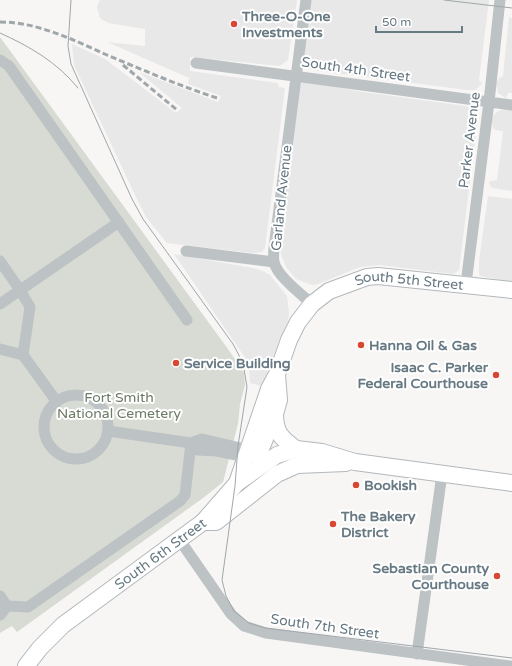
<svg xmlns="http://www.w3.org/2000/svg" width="512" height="666" font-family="'Varela Round',sans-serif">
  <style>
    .built { fill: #e7e8e7 }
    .green { fill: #d7dbd3 }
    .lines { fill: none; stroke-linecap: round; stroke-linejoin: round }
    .secondary-casing { stroke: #b2b8bc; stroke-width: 18 }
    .street { stroke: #bdc2c5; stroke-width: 11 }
    .secondary { stroke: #fff; stroke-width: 16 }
    .tram { stroke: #9fa7ab; stroke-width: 1 }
    .rail { stroke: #9fa7ab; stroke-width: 3; stroke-dasharray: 6 3; stroke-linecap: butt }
    .poi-dot { fill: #d84732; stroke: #fff; stroke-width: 1.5 }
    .labels { text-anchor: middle; stroke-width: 4; stroke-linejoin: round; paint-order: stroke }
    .poi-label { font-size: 14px; font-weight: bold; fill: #677983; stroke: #fff; text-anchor: start }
    .street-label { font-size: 14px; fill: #677983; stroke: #fff }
    .park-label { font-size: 14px; fill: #6c7a66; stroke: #fff }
  </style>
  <rect width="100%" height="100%" fill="#f7f6f4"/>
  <path class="built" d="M 100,0 L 297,0 L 288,60 L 280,66 L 190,57 L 190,71 L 278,83 L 279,87 L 285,88 L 265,248 L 262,252 L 253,253 L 167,243 L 146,217 L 135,195 L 74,65 L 72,44 L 105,59 L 176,113 L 182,108 L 139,72 L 218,102 L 221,96 L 188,84 L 189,78 L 107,42 L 145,46 L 145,29 L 108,23 L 100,18 L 97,7 Z
    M 311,0 L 489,0 L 479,80 L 482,84 L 475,90 L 467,90 L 311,70 L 304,63 L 303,59 Z
    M 509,17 L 512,18 L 512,93 L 508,93 L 506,98 L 498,93 L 496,84 L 499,78 L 503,76 Z
    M 308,81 L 357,91 L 465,106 L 473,108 L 477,111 L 478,117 L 459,270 L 453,274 L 380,265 L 360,267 L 318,284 L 312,285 L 296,279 L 286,267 L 281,254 L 280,240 L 300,85 L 303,82 Z
    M 504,109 L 512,110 L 512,191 L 492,188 L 489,184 L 490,181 L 497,180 L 503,131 L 496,130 L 493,128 L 492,123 L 493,116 L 498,111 Z
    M 488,196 L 512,199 L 512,282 L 480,276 L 479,273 L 479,261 Z
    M 174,254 L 253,268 L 263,271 L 270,275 L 287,296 L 289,313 L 288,321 L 280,338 L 267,373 L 265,387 L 250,383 L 249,369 L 244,356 Z"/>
  <path class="green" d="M 0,37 L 228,349 L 244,373 L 245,385 L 240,404 L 238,424 L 223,482 L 203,498 L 17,632 L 12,626 L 0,633 Z"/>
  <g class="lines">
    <defs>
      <g id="secondary">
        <path d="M 275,414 C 275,433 282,439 296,449"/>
        <path d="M 258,456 L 275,414 L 279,400 L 277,375"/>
        <path d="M 237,483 L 277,455 L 296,449 L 322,452 L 355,462 L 512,483"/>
        <path id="s1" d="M 203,522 L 237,483 L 269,389 L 277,374 L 289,340 L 298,322 L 312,304 L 329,291 L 367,277 L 378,276 L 512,290"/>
        <path d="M 203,522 L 216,522 L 277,474 L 297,465 L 346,463"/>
        <path id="s2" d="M 26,666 L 40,648 L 63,625 L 203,522 L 211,517"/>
      </g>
    </defs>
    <use href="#secondary" class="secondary-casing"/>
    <path class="street" d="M 306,0 L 275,240 C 274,247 273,256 274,262 C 277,276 301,294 312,304
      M 0,60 L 9,66 L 187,320
      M 196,63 L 512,105
      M 186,251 L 274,262
      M 0,261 L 20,290 L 30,307 L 23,355
      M 466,284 L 489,102 L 500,0
      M 0,304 L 119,222
      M 0,349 L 23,355 L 57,402
      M44 427a32 32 0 1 1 64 0a32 32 0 1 1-64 0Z
      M 108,431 L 191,443 L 198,450 L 217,451 L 246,457
      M 191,443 L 202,439 L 249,450
      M 179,539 L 231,614 L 244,626 L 266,633 L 510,666
      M 0,596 L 7,606
      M 7,606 L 28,607 L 180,501 L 185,495 L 191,443
      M 0,615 L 7,606
      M 417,654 L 442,474"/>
    <use href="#secondary" class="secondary"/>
    <path class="tram" d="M 71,0 L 68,46 L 71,64 L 132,199 L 143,219 L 233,344 L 243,363 L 247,387 L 238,446 L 235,486 L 222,580 L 226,596 L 234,611 L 249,623 L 265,628 L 512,658
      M 444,0 L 512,8
      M 0,33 C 29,46 57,62 78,88"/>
    <path class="rail" d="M 0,22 C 37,22 74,40 107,55 C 143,70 180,86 217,98
      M 123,65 L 177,110"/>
  </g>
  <g class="poi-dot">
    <circle cx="234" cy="24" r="4"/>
    <circle cx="361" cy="345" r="4"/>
    <circle cx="176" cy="363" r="4"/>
    <circle cx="496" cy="375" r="4"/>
    <circle cx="356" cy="485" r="4"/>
    <circle cx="333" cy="524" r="4"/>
    <circle cx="497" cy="576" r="4"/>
  </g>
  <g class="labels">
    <g class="poi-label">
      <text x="242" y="21">Three-O-One<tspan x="242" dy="16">Investments</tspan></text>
      <text x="369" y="350">Hanna Oil &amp; Gas</text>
      <text x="184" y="368">Service Building</text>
      <text x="488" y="372" text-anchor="end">Isaac C. Parker<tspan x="488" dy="16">Federal Courthouse</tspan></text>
      <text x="364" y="490">Bookish</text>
      <text x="341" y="521">The Bakery<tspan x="341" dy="16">District</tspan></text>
      <text x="489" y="573" text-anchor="end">Sebastian County<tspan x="489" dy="16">Courthouse</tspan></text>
    </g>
    <g class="street-label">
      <text transform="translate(356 69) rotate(8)" y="5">South 4th Street</text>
      <text transform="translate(469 140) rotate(-83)" y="5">Parker Avenue</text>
      <text transform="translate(281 198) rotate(-84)" y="5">Garland Avenue</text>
      <text dy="5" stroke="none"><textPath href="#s1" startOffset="351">South 5th Street</textPath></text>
      <text dy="5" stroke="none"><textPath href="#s2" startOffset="176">South 6th Street</textPath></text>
      <text transform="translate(325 626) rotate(8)" y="5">South 7th Street</text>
    </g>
    <g class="park-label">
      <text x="119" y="402">Fort Smith<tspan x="119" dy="16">National Cemetery</tspan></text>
    </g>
  </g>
  <path d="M376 26v6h86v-6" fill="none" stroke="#677983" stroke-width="2"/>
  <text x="382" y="26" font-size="12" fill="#677983" stroke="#ffffff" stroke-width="3" paint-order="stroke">50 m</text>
</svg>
